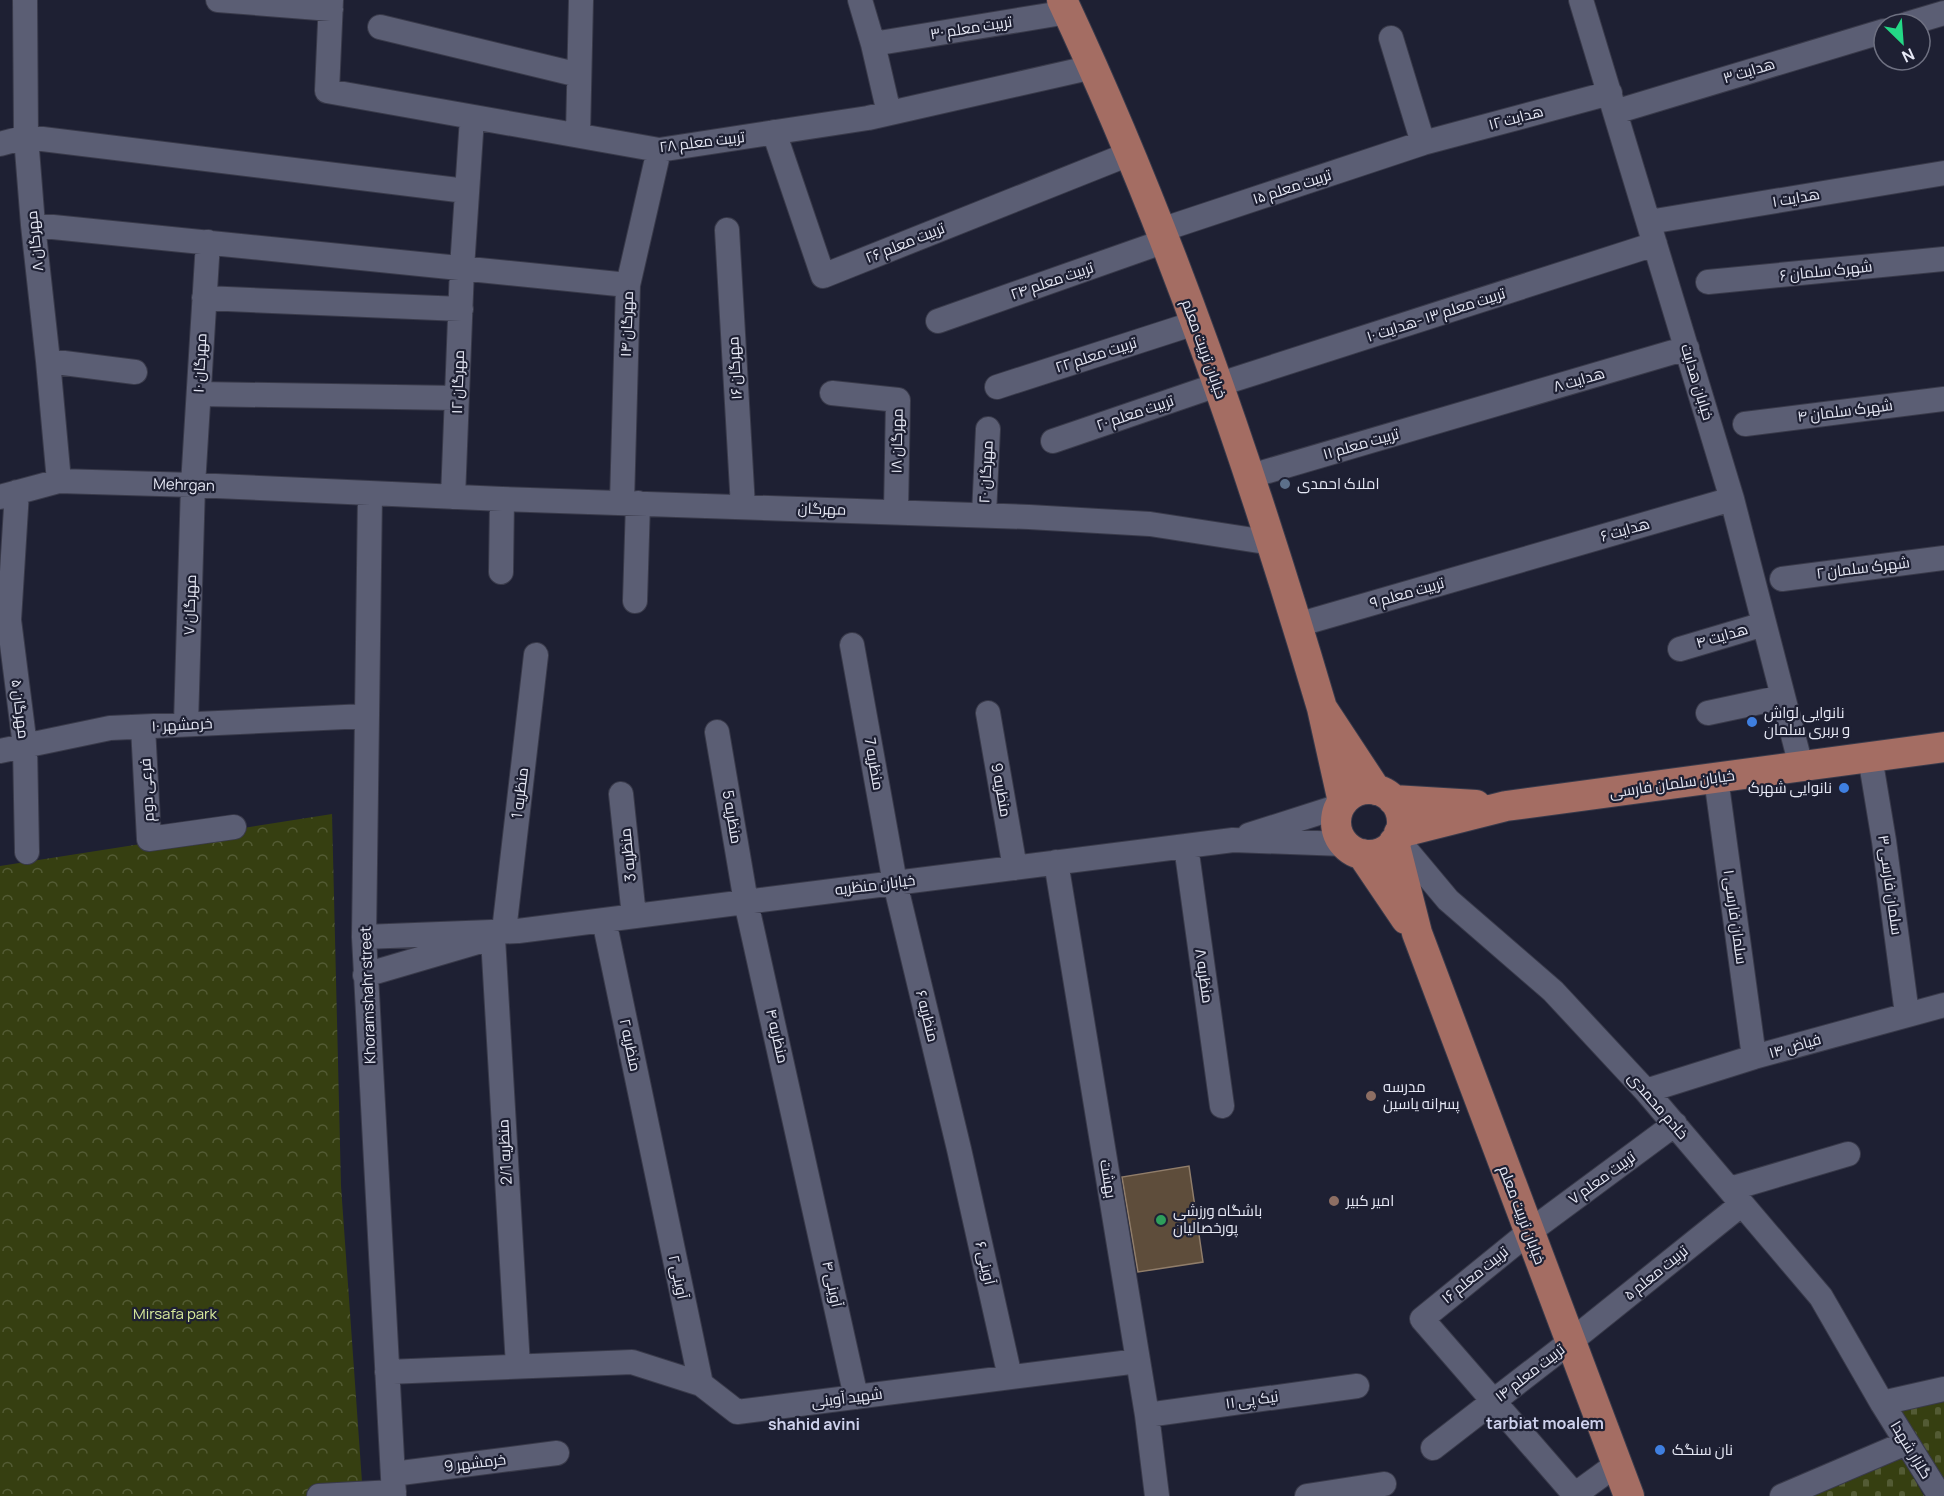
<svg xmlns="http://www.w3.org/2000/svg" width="1944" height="1496" font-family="Manrope,Cairo,sans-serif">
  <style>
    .forest { fill: url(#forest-crowns) }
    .cemetery { fill: url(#cemetery-stones) }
    .building { fill: #5e4d3b; stroke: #907d6a; stroke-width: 1.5 }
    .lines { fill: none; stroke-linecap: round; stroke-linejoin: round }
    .minor-casing { stroke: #393a4a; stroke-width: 26 }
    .major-casing { stroke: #393a4a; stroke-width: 32 }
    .minor { stroke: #5b5e74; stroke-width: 24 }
    .major { stroke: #a46d63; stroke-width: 30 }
    .service-dot { fill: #5c6f8a; stroke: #1e2033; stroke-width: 2 }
    .shop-dot { fill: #3f7fe0; stroke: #1e2033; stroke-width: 2 }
    .education-dot { fill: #8d6e63; stroke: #1e2033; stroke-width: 2 }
    .leisure-dot { fill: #2e9e5b; stroke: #1e2033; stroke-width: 2 }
    .labels { text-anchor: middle; stroke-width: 4.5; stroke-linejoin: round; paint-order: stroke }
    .street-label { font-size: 15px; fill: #e6e8f5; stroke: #1e2033 }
    .poi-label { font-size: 15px; fill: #e6e8f5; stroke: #1e2033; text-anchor: start }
    .park-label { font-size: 15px; fill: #d8ea9c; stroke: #1e2033 }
    .neighbourhood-label { font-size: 16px; font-weight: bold; fill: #ced1ec; stroke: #1e2033 }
  </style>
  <defs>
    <pattern id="forest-crowns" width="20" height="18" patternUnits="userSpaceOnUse" patternTransform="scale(1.5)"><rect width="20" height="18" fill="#363f11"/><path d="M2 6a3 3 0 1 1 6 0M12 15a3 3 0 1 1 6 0" fill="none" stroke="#535b34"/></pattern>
    <pattern id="cemetery-stones" width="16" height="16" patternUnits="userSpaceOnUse" patternTransform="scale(1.5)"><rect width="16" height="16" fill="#363f11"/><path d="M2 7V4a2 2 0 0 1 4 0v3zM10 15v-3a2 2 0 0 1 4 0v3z" fill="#535b34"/></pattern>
  </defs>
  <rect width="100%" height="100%" fill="#1e2033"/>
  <path class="forest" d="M 332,814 L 341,1186 L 363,1496 L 0,1496 L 0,866 Z"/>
  <path class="cemetery" d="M 1944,1402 L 1944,1479 L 1898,1411 Z
    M 1899,1452 L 1924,1496 L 1795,1496 Z"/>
  <path class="building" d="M 1189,1166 L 1203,1262 L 1138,1272 L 1122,1177 Z"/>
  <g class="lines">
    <defs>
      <path id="minor" d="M 25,0 L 26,137 L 33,225 L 48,361 L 59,481
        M 218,0 L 331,9
        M 331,0 L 327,91 L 659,150 L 868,118 L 1093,67
        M 860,0 L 873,44 L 889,113
        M 1581,0 L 1732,499 L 1801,766
        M 1907,24 L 1944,13
        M 380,27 L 579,75
        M 1391,38 L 1423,143
        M 873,44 L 1068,12
        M 1615,112 L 1884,31
        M 774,132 L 823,276 L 1129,154
        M 578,135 L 581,0
        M 0,144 L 26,137 L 466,191
        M 1649,222 L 1944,173
        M 33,225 L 628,285
        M 727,230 L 743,507
        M 1161,230 L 1423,143 L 1610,93
        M 1708,282 L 1944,259
        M 204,298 L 461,309
        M 938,321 L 1165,241
        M 48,361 L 135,372
        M 997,387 L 1195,323
        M 832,393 L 898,400 L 896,512
        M 199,394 L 457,398
        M 1745,424 L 1944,399
        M 1053,441 L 1217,385 L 1655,244
        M 1251,476 L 1687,348
        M 17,492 L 9,620 L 25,746 L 27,852
        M 370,494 L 364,937 L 394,1496
        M 0,497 L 59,481 L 193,485 L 502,499 L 1029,517 L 1150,524 L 1272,543
        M 453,497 L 462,268 L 472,118
        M 622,502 L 628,285 L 659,150
        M 984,515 L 988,429
        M 501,572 L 502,499
        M 1782,579 L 1944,558
        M 635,601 L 638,503
        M 1297,625 L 1732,499
        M 852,645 L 895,883 L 959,1149 L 1010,1377
        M 1680,649 L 1764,624
        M 988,713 L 1015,868
        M 1708,713 L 1783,697
        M 186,724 L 193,485 L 208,242
        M 143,727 L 149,839 L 234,827
        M 717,732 L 746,902 L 856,1397
        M 0,751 L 110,728 L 366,716
        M 1870,757 L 1884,841 L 1907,1014
        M 1716,778 L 1754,1057
        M 621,794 L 634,916
        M 1249,835 L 1340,806
        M 1397,839 L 1448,900 L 1553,991 L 1646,1091 L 1821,1297 L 1882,1403 L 1940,1496
        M 1186,846 L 1222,1106
        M 1056,862 L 1147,1415 L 1157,1496
        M 604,920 L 701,1384
        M 504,931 L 536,655
        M 364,937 L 518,931 L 1233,840 L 1344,844
        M 493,938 L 518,1366
        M 365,975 L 481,941
        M 1646,1091 L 1754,1057 L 1944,1005
        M 1730,1189 L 1848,1154
        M 387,1372 L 632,1362 L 701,1384 L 737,1412 L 1138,1361
        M 1882,1403 L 1944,1389
        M 1147,1415 L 1357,1386
        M 1433,1448 L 1570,1342 L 1742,1204
        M 393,1474 L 557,1453
        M 1575,1495 L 1422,1319 L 1529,1232 L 1675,1124
        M 319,1496 L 394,1492
        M 1307,1496 L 1384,1484
        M 1573,1496 L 1617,1464
        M 1782,1496 L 1906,1443"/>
      <path id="major" d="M 1062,0 C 1169,228 1251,467 1322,708
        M1336 822a33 33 0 1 1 66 0a33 33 0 1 1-66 0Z
        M 1393,800 L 1476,805
        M 1343,802 L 1322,708 L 1376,790
        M 1399,833 L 1506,806 L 1944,747
        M 1394,842 L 1417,933 L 1629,1496
        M 1362,854 L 1406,919"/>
    </defs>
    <use href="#minor" class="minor-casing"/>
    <use href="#major" class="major-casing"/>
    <use href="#minor" class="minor"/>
    <use href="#major" class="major"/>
  </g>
  <circle class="service-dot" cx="1285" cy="484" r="6"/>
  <g class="shop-dot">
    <circle cx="1752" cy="722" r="6"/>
    <circle cx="1844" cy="788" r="6"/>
    <circle cx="1660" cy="1450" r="6"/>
  </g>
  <g class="education-dot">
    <circle cx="1371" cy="1096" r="6"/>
    <circle cx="1334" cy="1201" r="6"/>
  </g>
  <circle class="leisure-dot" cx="1161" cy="1220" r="6"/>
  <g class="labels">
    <g class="street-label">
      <text transform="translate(971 28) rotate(-9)" y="5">تربیت معلم ۳۰</text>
      <text transform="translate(1749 71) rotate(-17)" y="5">هدایت ۳</text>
      <text transform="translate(1516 118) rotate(-15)" y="5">هدایت ۱۲</text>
      <text transform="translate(702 142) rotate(-7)" y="5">تربیت معلم ۲۸</text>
      <text transform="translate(1292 187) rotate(-18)" y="5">تربیت معلم ۱۵</text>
      <text transform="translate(1796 198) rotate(-10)" y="5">هدایت ۱</text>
      <text transform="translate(35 241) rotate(-96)" y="5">مهرگان ۸</text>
      <text transform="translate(905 243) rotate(-22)" y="5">تربیت معلم ۲۶</text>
      <text transform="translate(1826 271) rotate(-6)" y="5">شهرک سلمان ۶</text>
      <text transform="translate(1052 281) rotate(-19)" y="5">تربیت معلم ۲۴</text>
      <text transform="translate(1436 315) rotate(-18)" y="5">تربیت معلم ۱۳ -هدایت ۱۰</text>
      <text transform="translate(627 324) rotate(-88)" y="5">مهرگان ۱۴</text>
      <text transform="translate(1204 349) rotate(70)" y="5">خیابان تربیت معلم</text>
      <text transform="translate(1096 355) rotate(-18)" y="5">تربیت معلم ۲۲</text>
      <text transform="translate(200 363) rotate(-87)" y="5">مهرگان ۱۰</text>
      <text transform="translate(735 368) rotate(-93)" y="5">مهرگان ۱۶</text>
      <text transform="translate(1579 380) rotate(-16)" y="5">هدایت ۸</text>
      <text transform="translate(458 382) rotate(-88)" y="5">مهرگان ۱۲</text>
      <text transform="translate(1697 382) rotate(73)" y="5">خیابان هدایت</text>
      <text transform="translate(1845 411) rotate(-7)" y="5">شهرک سلمان ۴</text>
      <text transform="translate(1135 413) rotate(-19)" y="5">تربیت معلم ۲۰</text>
      <text transform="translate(897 441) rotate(-89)" y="5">مهرگان ۱۸</text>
      <text transform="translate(1361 444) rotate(-16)" y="5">تربیت معلم ۱۱</text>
      <text transform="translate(986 472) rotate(-87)" y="5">مهرگان ۲۰</text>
      <text transform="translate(184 485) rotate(2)" y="5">Mehrgan</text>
      <text transform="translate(822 509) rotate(2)" y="5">مهرگان</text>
      <text transform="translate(1625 530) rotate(-16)" y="5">هدایت ۶</text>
      <text transform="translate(1863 568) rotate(-7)" y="5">شهرک سلمان ۲</text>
      <text transform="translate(1407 593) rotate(-16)" y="5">تربیت معلم ۹</text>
      <text transform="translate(190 605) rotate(-88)" y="5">مهرگان ۷</text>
      <text transform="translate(1722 636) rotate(-16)" y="5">هدایت ۴</text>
      <text transform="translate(20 709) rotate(83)" y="5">مهرگان ۵</text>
      <text transform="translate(182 725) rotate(-3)" y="5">خرمشهر ۱۰</text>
      <text transform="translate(874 764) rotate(80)" y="5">منظریه 7</text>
      <text transform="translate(1672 784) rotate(-8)" y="5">خیابان سلمان فارسی</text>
      <text transform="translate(147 790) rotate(-93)" y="5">فرعی دوم</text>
      <text transform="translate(1001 790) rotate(80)" y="5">منظریه 9</text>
      <text transform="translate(520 793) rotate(-83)" y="5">منظریه 1</text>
      <text transform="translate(732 817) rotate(80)" y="5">منظریه 5</text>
      <text transform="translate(628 855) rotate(-96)" y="5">منظریه 3</text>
      <text transform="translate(875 885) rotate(-7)" y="5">خیابان منظریه</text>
      <text transform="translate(1890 885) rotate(82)" y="5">سلمان فارسی ۳</text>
      <text transform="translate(1735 917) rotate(82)" y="5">سلمان فارسی ۱</text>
      <text transform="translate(1204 976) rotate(82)" y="5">منظریه ۸</text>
      <text transform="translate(368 995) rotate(-92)" y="5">Khoramshahr street</text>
      <text transform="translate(927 1016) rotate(76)" y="5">منظریه ۶</text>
      <text transform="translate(777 1036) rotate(77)" y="5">منظریه ۴</text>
      <text transform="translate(630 1045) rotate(78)" y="5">منظریه ۲</text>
      <text transform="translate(1795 1046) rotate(-16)" y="5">فیاض ۱۴</text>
      <text transform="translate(1658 1106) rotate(49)" y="5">خادم محمدی</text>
      <text transform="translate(505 1152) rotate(-93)" y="5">منظریه 2/1</text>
      <text transform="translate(1602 1178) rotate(-36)" y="5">تربیت معلم ۷</text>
      <text transform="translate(1108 1179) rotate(81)" y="5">بهشت</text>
      <text transform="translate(1522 1215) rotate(69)" y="5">خیابان تربیت معلم</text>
      <text transform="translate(985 1263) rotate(77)" y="5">آوینی ۶</text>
      <text transform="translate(1656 1273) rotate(-39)" y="5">تربیت معلم ۵</text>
      <text transform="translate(1475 1275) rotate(-39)" y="5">تربیت معلم ۱۶</text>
      <text transform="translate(678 1277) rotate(78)" y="5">آوینی ۲</text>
      <text transform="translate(832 1284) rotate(78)" y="5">آوینی ۴</text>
      <text transform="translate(1530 1373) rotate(-38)" y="5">تربیت معلم ۱۴</text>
      <text transform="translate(847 1398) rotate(-7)" y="5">شهید آوینی</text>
      <text transform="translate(1252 1400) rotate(-8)" y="5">نیک پی ۱۱</text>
      <text transform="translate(1911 1450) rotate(59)" y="5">گلزار شهدا</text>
      <text transform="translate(475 1463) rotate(-7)" y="5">خرمشهر 9</text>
    </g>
    <g class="poi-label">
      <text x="1297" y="489">املاک احمدی</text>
      <text x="1764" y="718">نانوایی لواش<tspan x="1764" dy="17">و بربری سلمان</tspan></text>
      <text x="1832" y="793" text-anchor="end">نانوایی شهرک</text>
      <text x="1383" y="1092">مدرسه<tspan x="1383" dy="17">پسرانه یاسین</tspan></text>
      <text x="1346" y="1206">امیر کبیر</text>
      <text x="1173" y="1216">باشگاه ورزشی<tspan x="1173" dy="17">پورخصالیان</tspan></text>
      <text x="1672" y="1455">نان سنگک</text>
    </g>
    <g class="park-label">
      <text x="175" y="1319">Mirsafa park</text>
    </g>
    <g class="neighbourhood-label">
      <text x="1545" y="1429">tarbiat moalem</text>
      <text x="814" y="1430">shahid avini</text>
    </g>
  </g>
  <g transform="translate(1902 42) rotate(155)"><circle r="28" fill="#1e2033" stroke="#6e7081" stroke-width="1.5"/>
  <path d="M0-4.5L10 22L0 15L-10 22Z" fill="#24d886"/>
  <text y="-9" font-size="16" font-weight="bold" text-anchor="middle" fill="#e6e8f5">N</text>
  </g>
</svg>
